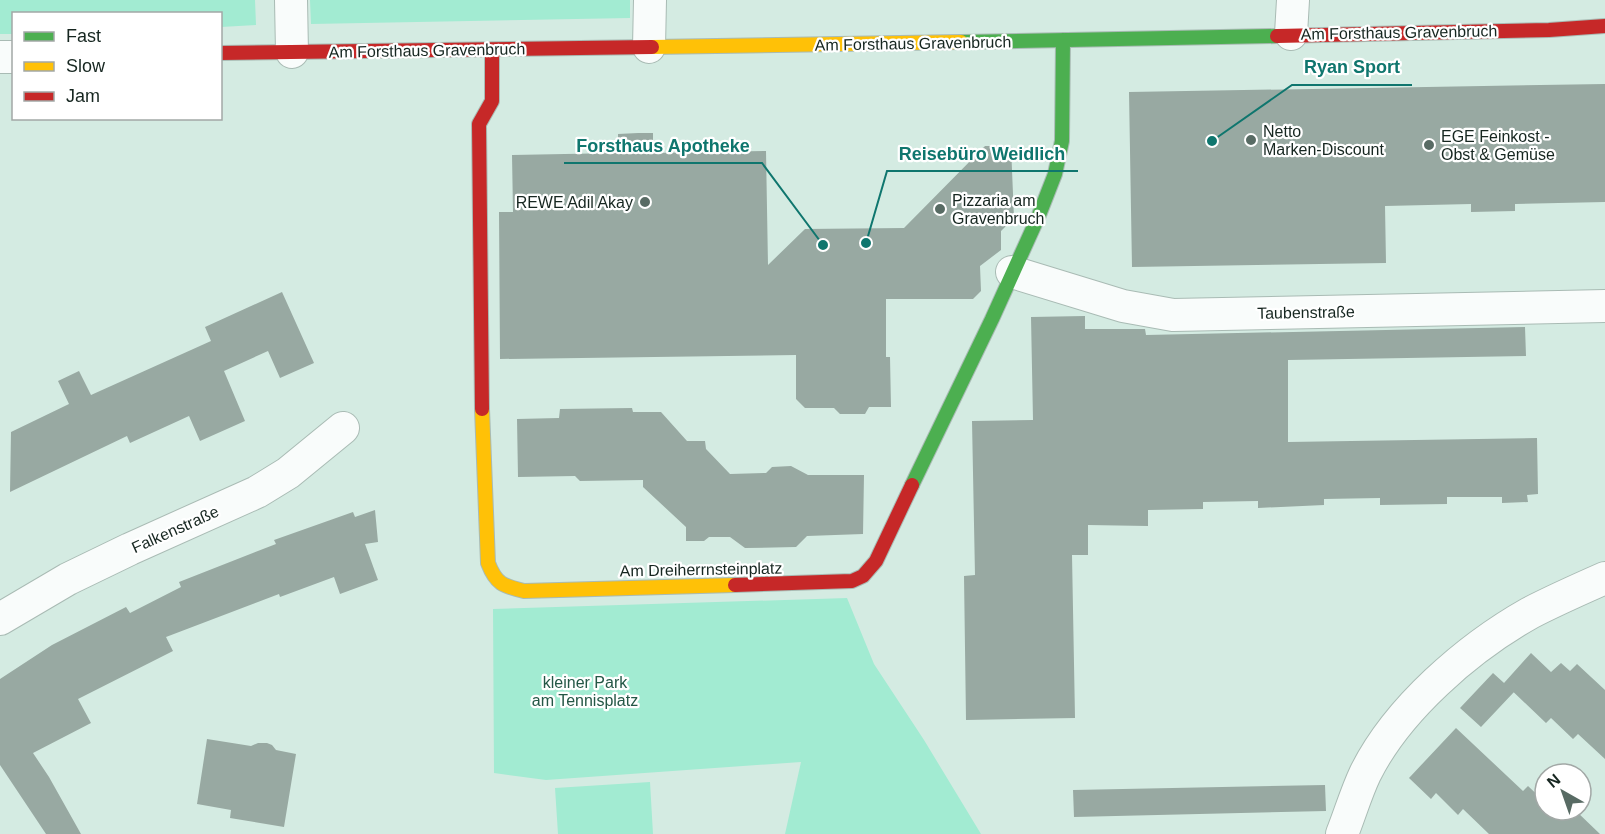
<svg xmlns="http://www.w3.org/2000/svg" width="1605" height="834" font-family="Arial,sans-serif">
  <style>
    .green { fill: #a2ebd2 }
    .building { fill: #98a9a2 }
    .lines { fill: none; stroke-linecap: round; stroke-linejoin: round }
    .street-casing { stroke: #a9bbb4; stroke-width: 34 }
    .fast-casing { stroke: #a9bbb4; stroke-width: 16 }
    .slow-casing { stroke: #a9bbb4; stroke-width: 16 }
    .jam-casing { stroke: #a9bbb4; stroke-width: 16 }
    .street { stroke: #f9fcfb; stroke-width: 32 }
    .fast { stroke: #4caf50; stroke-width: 14 }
    .slow { stroke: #ffc107; stroke-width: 14 }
    .jam { stroke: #c62828; stroke-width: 14 }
    .poi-dot { fill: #586b64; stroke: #fff; stroke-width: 2 }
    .labels { text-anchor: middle; stroke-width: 4.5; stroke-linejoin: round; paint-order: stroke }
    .street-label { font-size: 16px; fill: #162620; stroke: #fff }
    .poi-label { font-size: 16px; fill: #162620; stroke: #fff; text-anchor: start }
    .park-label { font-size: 16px; fill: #245746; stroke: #fff }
    .leader { fill: none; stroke: #0f766e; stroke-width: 2 }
    .callout-dot { fill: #0f766e; stroke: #fff; stroke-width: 2 }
    .callout-label { font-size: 18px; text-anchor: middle; font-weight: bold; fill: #0f766e; stroke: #fff; stroke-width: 4.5; stroke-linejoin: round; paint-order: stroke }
  </style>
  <rect width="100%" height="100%" fill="#d4ebe2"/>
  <path class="green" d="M 0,0 L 255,0 L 256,25 L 221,27 L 220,14 L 14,14 L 13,34 L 0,34 Z
    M 310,0 L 630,0 L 630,18 L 311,24 Z
    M 847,598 L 874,664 L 924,740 L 981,834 L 785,834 L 801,762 L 546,780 L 494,773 L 493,609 Z
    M 650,782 L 653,834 L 558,834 L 555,788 Z"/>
  <path class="building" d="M 1605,84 L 1605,202 L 1515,204 L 1515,211 L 1471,212 L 1471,204 L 1385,206 L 1386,263 L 1132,267 L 1129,92 Z
    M 638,133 L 653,133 L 653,153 L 766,151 L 768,265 L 805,229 L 904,228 L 985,146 L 1011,146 L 1014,218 L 1001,231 L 1001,250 L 980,266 L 981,291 L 973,299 L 886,299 L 886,357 L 890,357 L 891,407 L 869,407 L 865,414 L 840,414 L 834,408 L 805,408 L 796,399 L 796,355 L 500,359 L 499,212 L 513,212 L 512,155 L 618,153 L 618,134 Z
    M 282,292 L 314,363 L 280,378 L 268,351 L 224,371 L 245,421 L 200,441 L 189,416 L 130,443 L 127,436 L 10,492 L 11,432 L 69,404 L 58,381 L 79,371 L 91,395 L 211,341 L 205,327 Z
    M 1085,316 L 1085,329 L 1145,329 L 1146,335 L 1525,327 L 1526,356 L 1288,360 L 1288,442 L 1537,438 L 1538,494 L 1527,495 L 1528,502 L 1502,503 L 1502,497 L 1447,497 L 1447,504 L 1380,505 L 1380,498 L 1324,499 L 1324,505 L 1258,508 L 1258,501 L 1203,502 L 1203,509 L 1148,510 L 1148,526 L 1088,525 L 1088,555 L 1072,555 L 1075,718 L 966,720 L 964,576 L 975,575 L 972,421 L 1033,420 L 1031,317 Z
    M 632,408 L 633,412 L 661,412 L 687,441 L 705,441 L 706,449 L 730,474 L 766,473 L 772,467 L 791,466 L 808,475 L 864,475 L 863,534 L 807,536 L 796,547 L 745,548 L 730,537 L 709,537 L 704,541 L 686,541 L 686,527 L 643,487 L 643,480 L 580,481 L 575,476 L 518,477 L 517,419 L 559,418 L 560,409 Z
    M 375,510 L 378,542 L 365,544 L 378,580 L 340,594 L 334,577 L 280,597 L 279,594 L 166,637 L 173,651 L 78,699 L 91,723 L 33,753 L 49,777 L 81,834 L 46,834 L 0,765 L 0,679 L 52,645 L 126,607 L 130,613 L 181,587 L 179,582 L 276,544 L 274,540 L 353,512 L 355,517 Z
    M 1531,653 L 1551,672 L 1561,663 L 1570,671 L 1577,664 L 1605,690 L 1605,759 L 1578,734 L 1573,739 L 1551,718 L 1546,723 L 1504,683 Z
    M 1493,673 L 1514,692 L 1481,727 L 1460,708 Z
    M 1456,728 L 1523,791 L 1528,786 L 1545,802 L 1545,810 L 1575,810 L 1600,834 L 1489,834 L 1463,809 L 1458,815 L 1436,793 L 1431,799 L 1409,778 Z
    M 207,739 L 251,746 L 258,743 L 267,743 L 272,745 L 276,750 L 296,754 L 284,827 L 230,818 L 231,810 L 197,804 Z
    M 1325,785 L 1326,811 L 1074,817 L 1073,790 Z"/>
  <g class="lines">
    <defs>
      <path id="street" d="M 291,0 L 292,52
        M 1291,34 L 1293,0
        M 649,47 L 650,0
        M 0,57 L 14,57
        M 1012,272 L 1123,306 L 1173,315 L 1605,306
        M 0,619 L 68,579 L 130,549 L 257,492 L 288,473 L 343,428
        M 1342,834 C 1350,814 1356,793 1365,774 C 1397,709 1468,648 1530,613 C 1555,600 1580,589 1605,578"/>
      <path id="fast" d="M 961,42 L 1277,36
        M 912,485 L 992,319 L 1039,215 L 1055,174 L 1062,141 L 1063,40"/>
      <path id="slow" d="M 652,47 L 961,42
        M 482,409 L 488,563 C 496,584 503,586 524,591 L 735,585"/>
      <path id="jam" d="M 1277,36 L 1549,30 L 1605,26
        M 220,53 L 652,47
        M 482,409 L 479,124 L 492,101 L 492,50
        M 735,585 L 852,581 L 863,576 L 876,561 L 912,485"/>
    </defs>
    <use href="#street" class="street-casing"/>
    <use href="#fast" class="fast-casing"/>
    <use href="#slow" class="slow-casing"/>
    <use href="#jam" class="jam-casing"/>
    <use href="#street" class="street"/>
    <use href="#fast" class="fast"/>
    <use href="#slow" class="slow"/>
    <use href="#jam" class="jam"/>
  </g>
  <g class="poi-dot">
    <circle cx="1251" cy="140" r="6"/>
    <circle cx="1429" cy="145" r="6"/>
    <circle cx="645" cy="202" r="6"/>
    <circle cx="940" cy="209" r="6"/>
  </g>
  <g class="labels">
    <g class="street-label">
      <text transform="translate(1399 32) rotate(-1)" y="6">Am Forsthaus Gravenbruch</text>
      <text transform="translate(913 43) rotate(-1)" y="6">Am Forsthaus Gravenbruch</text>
      <text transform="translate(427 50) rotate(-1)" y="6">Am Forsthaus Gravenbruch</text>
      <text transform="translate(1306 312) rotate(-1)" y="6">Taubenstraße</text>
      <text transform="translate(175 529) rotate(-24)" y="6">Falkenstraße</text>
      <text transform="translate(701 569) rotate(-1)" y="6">Am Dreiherrnsteinplatz</text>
    </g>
    <g class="poi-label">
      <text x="1263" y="137">Netto<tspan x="1263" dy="18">Marken-Discount</tspan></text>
      <text x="1441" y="142">EGE Feinkost -<tspan x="1441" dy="18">Obst &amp; Gemüse</tspan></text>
      <text x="952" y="206">Pizzaria am<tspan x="952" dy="18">Gravenbruch</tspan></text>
      <text x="633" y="208" text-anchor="end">REWE Adil Akay</text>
    </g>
    <g class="park-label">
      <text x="585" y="688">kleiner Park<tspan x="585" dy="18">am Tennisplatz</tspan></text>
    </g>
  </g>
  <path class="leader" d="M1212 141L1292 85H1412M823 245L762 163H564M866 243L887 171H1078"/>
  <g class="callout-dot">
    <circle cx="1212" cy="141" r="6"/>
    <circle cx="823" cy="245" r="6"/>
    <circle cx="866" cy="243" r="6"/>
  </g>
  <g class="callout-label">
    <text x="1352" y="73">Ryan Sport</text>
    <text x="663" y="152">Forsthaus Apotheke</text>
    <text x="982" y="160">Reisebüro Weidlich</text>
  </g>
  <rect x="12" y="12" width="210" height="108" fill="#ffffff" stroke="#a2a8a6" stroke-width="1.5"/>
  <rect x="24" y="32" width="30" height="9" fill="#4caf50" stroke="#a2a8a6" stroke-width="1.5"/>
  <text x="66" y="42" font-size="18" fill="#162620">Fast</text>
  <rect x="24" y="62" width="30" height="9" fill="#ffc107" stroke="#a2a8a6" stroke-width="1.5"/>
  <text x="66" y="72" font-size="18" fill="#162620">Slow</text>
  <rect x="24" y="92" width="30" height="9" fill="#c62828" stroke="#a2a8a6" stroke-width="1.5"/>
  <text x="66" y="102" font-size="18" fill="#162620">Jam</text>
  <g transform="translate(1563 792) rotate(320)"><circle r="28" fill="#ffffff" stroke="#a2a8a6" stroke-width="1.5"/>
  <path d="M0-4.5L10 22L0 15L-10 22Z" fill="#586b64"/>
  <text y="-9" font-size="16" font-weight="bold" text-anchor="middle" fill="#162620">N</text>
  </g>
</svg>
